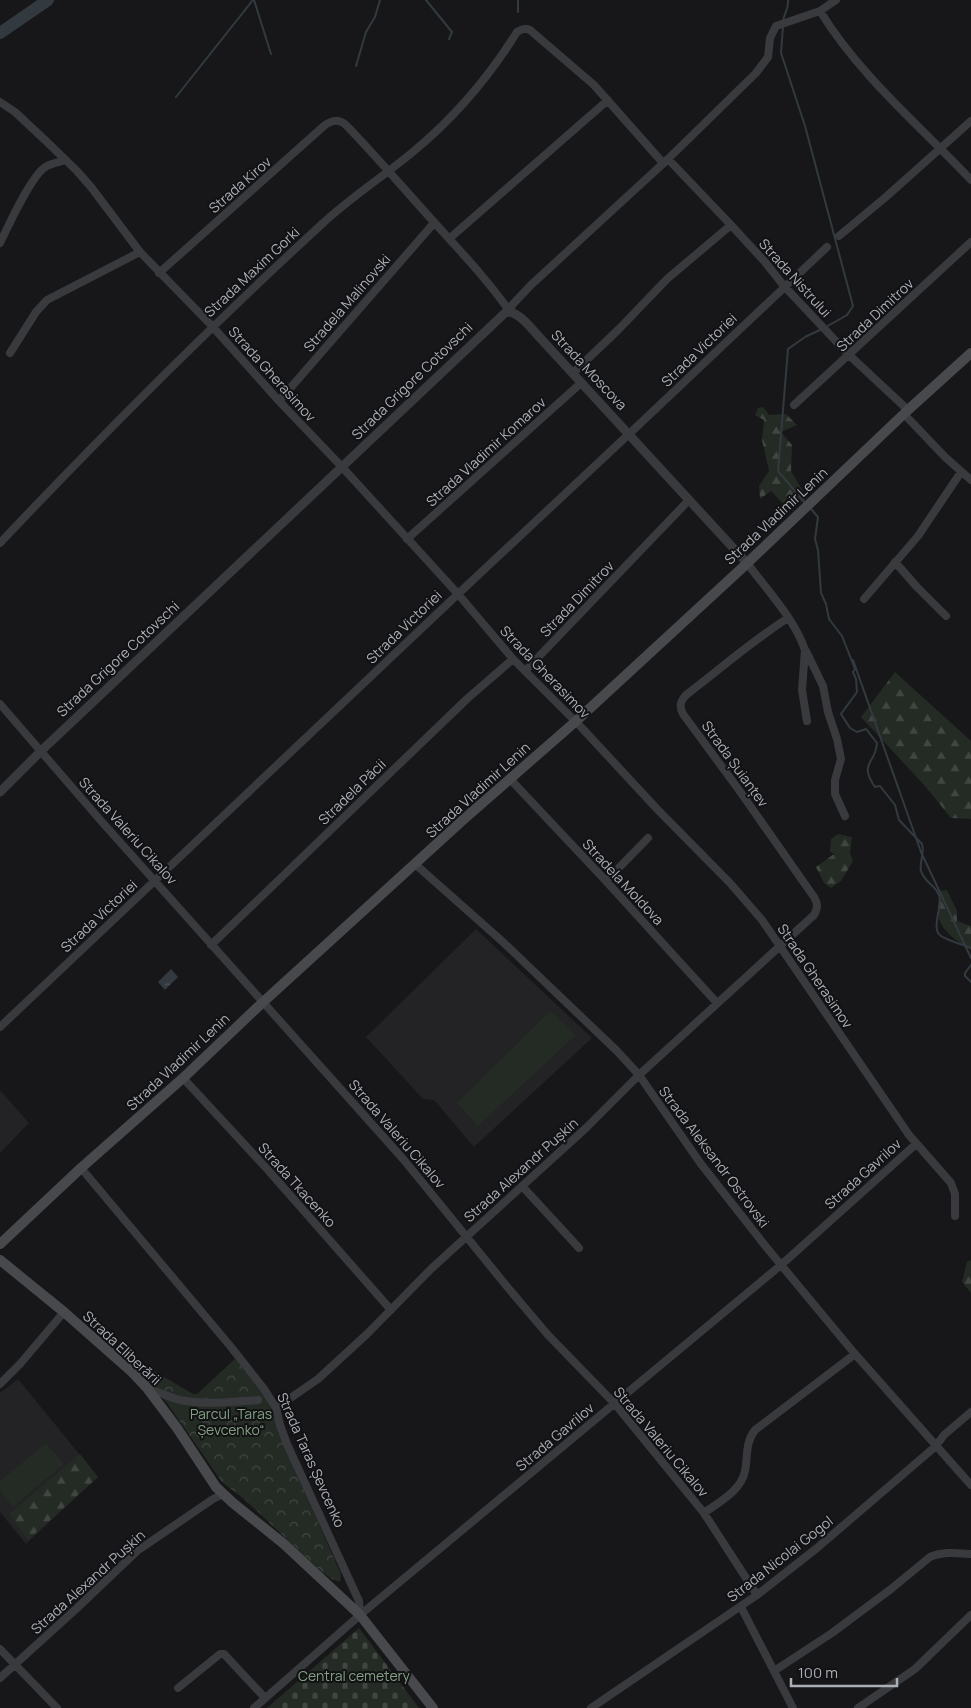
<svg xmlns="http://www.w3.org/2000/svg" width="971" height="1708" font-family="Manrope,sans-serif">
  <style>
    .built { fill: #232326 }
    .forest { fill: url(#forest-firs) }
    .cemetery { fill: url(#cemetery-stones) }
    .park { fill: url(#park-crowns) }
    .pitch { fill: #242a24 }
    .water { fill: url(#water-ripples) }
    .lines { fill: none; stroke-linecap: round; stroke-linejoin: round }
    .stream { stroke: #323a40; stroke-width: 2 }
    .river { stroke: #323a40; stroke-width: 12 }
    .minor { stroke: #393a3d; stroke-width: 8 }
    .tertiary { stroke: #393a3d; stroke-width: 9 }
    .secondary { stroke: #47494d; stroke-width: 10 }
    .labels { text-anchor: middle; stroke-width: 4; stroke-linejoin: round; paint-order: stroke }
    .street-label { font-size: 14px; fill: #abafb7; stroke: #121214 }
    .park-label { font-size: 14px; fill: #84a084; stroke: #121214 }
  </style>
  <defs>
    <pattern id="forest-firs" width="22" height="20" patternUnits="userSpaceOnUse" patternTransform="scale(1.25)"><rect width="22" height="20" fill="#242a24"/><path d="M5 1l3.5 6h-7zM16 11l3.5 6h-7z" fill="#414642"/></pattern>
    <pattern id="cemetery-stones" width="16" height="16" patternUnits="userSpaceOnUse" patternTransform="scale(1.25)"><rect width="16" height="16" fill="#242a24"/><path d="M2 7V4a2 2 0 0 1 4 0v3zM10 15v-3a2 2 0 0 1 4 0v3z" fill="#414642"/></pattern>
    <pattern id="park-crowns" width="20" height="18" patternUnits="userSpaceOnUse" patternTransform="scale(1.25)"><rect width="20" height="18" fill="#242a24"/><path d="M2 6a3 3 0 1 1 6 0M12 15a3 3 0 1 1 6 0" fill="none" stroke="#414642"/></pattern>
    <pattern id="water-ripples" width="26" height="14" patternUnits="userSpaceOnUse" patternTransform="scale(1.25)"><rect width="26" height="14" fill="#323a40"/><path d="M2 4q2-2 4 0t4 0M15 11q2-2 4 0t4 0" fill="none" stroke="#4d5459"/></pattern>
  </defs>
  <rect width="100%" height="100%" fill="#171719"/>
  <path class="built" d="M 476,929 L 592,1038 L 474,1147 L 434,1100 L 423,1099 L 366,1037 Z
    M 0,1090 L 29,1123 L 0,1153 Z
    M 18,1379 L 98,1477 L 26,1544 L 0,1512 L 0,1393 Z"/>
  <path class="forest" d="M 763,407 L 769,415 L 786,414 L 797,425 L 781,432 L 792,445 L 791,471 L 807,498 L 789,510 L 771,491 L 760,499 L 759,486 L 769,471 L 762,440 L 764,420 L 755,415 L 758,408 Z
    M 895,672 L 971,741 L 971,819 L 951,818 L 925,786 L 861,717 Z
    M 838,834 L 852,837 L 850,853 L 853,861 L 841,881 L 831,888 L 824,883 L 816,867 L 834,854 L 830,851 L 831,839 Z
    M 947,890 L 957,911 L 957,921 L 971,926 L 971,950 C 944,932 933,926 940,891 Z
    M 971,1260 L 971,1293 L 962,1282 L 967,1262 Z
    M 80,1454 L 98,1477 L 28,1540 L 9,1514 Z"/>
  <path class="cemetery" d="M 359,1628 L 419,1708 L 267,1708 Z"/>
  <path class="park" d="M 129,1353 L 159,1374 L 193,1394 L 197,1394 L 235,1359 L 266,1396 L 297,1475 L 341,1574 L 340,1582 L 332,1579 L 322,1572 L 244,1499 L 222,1482 L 167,1403 L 124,1355 Z"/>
  <path class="pitch" d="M 550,1011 L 576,1035 L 478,1126 L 457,1103 Z
    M 46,1443 L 64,1464 L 13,1507 L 0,1491 L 0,1481 Z"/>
  <path class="water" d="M 171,969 L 178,977 L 165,990 L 158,982 Z"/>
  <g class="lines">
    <path class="stream" d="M 254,0 L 271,54
      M 426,0 L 452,32 L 449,39
      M 518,0 L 518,12
      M 783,21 C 784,13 789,9 788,0
      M 783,26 L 781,53 L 805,126 L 853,306 L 847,315 L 826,327
      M 356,66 L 366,32 L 375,17 L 380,0
      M 176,97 L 253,0
      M 806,504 L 778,471 L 788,349 L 805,337 L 822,329
      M 811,509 L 818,517 L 815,539 L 818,550 L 821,593 L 826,604 L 829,619 L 842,636 L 855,669 L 853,672 L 856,679 L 857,692 L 841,714 L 850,728 L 857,732 L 866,729 L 877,743 C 876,764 858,762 875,787 L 880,786 L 895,805 L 899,820 L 922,844 C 925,853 919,862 921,871 C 924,883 939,886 940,900 C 940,909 933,928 939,934 C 943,940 963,944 971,948
      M 853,660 L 921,852 L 971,958
      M 971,965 L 965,973 L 965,976 L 971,982"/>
    <path class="river" d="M 0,33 L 48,0"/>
    <path class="minor" d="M 820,11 C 860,76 919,125 971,180
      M 0,102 L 15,112 L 46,141 L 77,171 L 91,187 L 140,252 L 212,326 L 279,401 L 342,467 L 458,594 L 513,659 L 581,727 L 657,809 L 730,883 L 762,920 L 909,1135 L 951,1183 L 955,1194 L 955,1216
      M 668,159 L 731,225 L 765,262 L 784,286 L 849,355 L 908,410
      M 839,236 L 887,196 L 971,121
      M 450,238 L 608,100
      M 0,243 C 8,227 32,173 47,166 C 53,163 60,162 66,160
      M 159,273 L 325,125 C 333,120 338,119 346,125 C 376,156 404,189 433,221 C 460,251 487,279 510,312
      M 510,312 L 512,305 L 531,285 L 668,159 L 756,73 L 768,57 L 770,38 L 776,26 L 820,11 L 836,0
      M 10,353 L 36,312 L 47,300 L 140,252
      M 573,373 L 619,329 L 667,279 L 731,225
      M 279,401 L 434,223
      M 794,405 L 971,242
      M 904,414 L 945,457 L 971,480
      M 407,539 L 581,383
      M 0,543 C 104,433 211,326 322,224 C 351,197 384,176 414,151 C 455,117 489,77 517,32 C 522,29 525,28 530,30 L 594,85 L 663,163
      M 895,562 L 917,587 L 946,616
      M 747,563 C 767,590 794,618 805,650 L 802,690 L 807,721
      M 864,599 L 918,536 L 961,472
      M 806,651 L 823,686 L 828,712 L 837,739 L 841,759 L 835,780 L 835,794 L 845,816
      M 525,671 L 689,500
      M 0,704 L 102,822 L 404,1160 L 509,1289 L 548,1335 L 615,1404 L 704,1513 L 757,1595
      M 510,779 L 606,881 L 717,1003
      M 415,864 L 503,942 L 617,1051 L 639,1075 L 701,1164 L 767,1248 L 855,1354 L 971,1485
      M 606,881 L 648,838
      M 211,945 L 468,698 L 513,659
      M 0,1027 L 458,594 L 629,434 L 827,247
      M 183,1078 L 268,1170 L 391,1310
      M 81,1168 L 231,1347 L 264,1389 L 276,1408 L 280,1425 L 287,1444 L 359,1601 L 360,1615
      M 522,1186 L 579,1248
      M 0,1384 L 20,1364 L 64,1312
      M 147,1388 C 158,1392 169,1397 180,1400 C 205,1405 233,1402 258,1400
      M 276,1408 L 318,1379 L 367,1334 L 432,1268 L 586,1128 L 639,1075 L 814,915 C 818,908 818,904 814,897 L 739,790 L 683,714 C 679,706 680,702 686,695 C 720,669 752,641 788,618
      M 704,1513 C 719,1502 741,1491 745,1471 C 748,1456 745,1443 755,1430 L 855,1354
      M 741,1607 L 793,1708
      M 0,1649 L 57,1708
      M 774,1671 L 832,1633 L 891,1589 L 930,1557 C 943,1551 957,1553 971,1554
      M 0,1678 L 76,1609 L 137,1551 L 213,1499 L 223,1494
      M 178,1688 L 220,1654 L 224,1654 L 265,1698
      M 254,1708 L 360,1615 L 781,1265 L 916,1144
      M 591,1708 L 757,1595 L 817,1548 L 936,1446 L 944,1435 L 971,1412
      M 858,1708 L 915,1669 L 971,1615"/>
    <path class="tertiary" d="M 0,792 L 41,751 L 506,312 C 520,311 533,331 542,340 L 747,563"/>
    <path class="secondary" d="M 0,1244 L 81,1168 L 183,1078 L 263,1002 L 464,819 L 575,722 L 741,569 L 908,410 L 971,353
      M 0,1260 L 64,1312 L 132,1372 L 147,1388 L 177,1428 L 216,1487 L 233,1503 L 284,1544 L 360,1615 L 433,1708"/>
  </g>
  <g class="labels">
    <g class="street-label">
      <text transform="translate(240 185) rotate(-41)" y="5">Strada Kirov</text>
      <text transform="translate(252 272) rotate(-43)" y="5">Strada Maxim Gorki</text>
      <text transform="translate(795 278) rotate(48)" y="5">Strada Nistrului</text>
      <text transform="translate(347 303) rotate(-49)" y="5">Stradela Malinovski</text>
      <text transform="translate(875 315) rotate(-43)" y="5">Strada Dimitrov</text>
      <text transform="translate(699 350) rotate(-44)" y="5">Strada Victoriei</text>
      <text transform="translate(589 370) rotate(47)" y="5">Strada Moscova</text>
      <text transform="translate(272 374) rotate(48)" y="5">Strada Gherasimov</text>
      <text transform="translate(412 381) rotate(-44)" y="5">Strada Grigore Cotovschi</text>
      <text transform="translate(486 452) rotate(-42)" y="5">Strada Vladimir Komarov</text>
      <text transform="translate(776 516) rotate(-43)" y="5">Strada Vladimir Lenin</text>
      <text transform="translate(577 599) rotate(-46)" y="5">Strada Dimitrov</text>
      <text transform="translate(404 627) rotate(-44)" y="5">Strada Victoriei</text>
      <text transform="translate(118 659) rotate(-43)" y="5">Strada Grigore Cotovschi</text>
      <text transform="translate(545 672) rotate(46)" y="5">Strada Gherasimov</text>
      <text transform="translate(735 764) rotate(54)" y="5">Strada Șuianțev</text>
      <text transform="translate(478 790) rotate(-42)" y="5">Strada Vladimir Lenin</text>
      <text transform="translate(352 792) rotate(-44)" y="5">Stradela Păcii</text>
      <text transform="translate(128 831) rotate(48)" y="5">Strada Valeriu Cikalov</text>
      <text transform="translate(623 882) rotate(47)" y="5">Stradela Moldova</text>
      <text transform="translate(99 916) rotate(-43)" y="5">Strada Victoriei</text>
      <text transform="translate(815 976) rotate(56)" y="5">Strada Gherasimov</text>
      <text transform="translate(178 1062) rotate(-43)" y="5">Strada Vladimir Lenin</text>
      <text transform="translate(397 1134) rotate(49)" y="5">Strada Valeriu Cikalov</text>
      <text transform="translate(714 1157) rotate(53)" y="5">Strada Aleksandr Ostrovski</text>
      <text transform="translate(521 1170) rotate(-42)" y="5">Strada Alexandr Pușkin</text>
      <text transform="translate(863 1174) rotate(-42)" y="5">Strada Gavrilov</text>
      <text transform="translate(297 1185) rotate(48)" y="5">Strada Tkacenko</text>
      <text transform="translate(122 1348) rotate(43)" y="5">Strada Eliberării</text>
      <text transform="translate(555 1437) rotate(-40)" y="5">Strada Gavrilov</text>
      <text transform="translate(661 1442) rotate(50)" y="5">Strada Valeriu Cikalov</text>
      <text transform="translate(311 1460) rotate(66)" y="5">Strada Taras Șevcenko</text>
      <text transform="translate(780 1559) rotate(-38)" y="5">Strada Nicolai Gogol</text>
      <text transform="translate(88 1582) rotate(-42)" y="5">Strada Alexandr Pușkin</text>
    </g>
    <g class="park-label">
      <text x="231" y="1419">Parcul „Taras<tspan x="231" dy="16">Șevcenko“</tspan></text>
      <text x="354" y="1681">Central cemetery</text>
    </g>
  </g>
  <path d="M791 1678v8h106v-8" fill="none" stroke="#abafb7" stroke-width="2.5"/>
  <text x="798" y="1678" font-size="15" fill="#abafb7" stroke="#121214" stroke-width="4" paint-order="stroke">100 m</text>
</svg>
